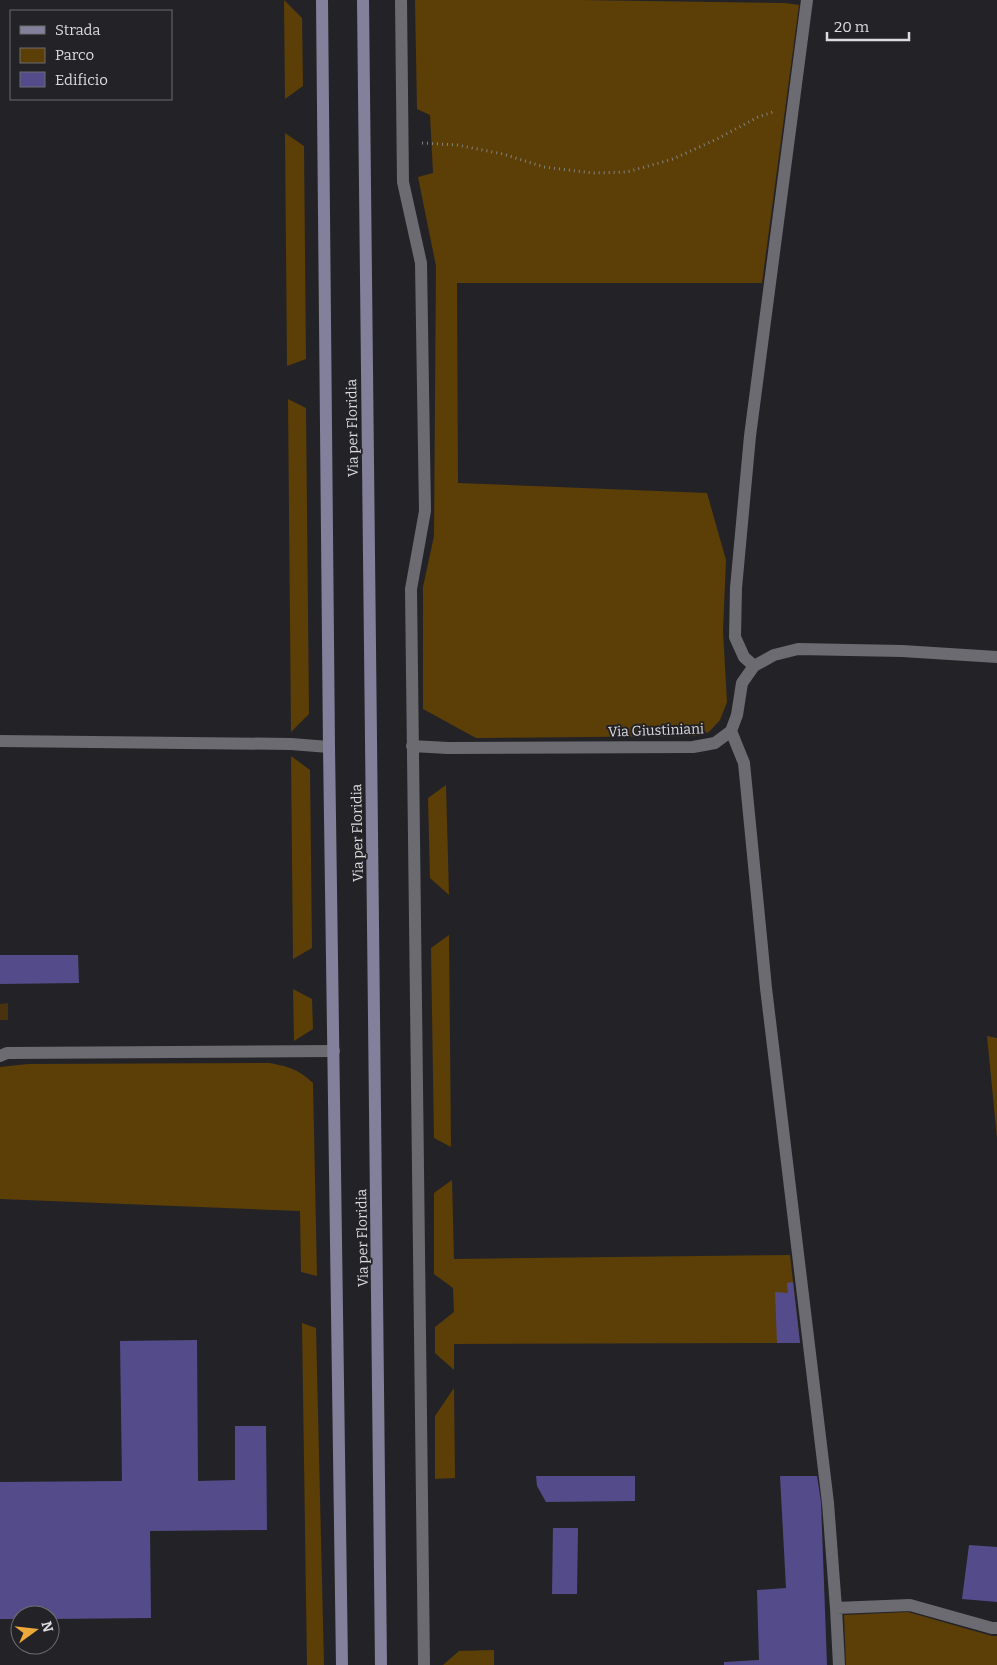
<svg xmlns="http://www.w3.org/2000/svg" width="997" height="1665" font-family="Bitter,serif">
  <style>
    .green { fill: #5c3e07 }
    .water { fill: #49320f }
    .building { fill: #544c8a }
    .lines { fill: none; stroke-linecap: round; stroke-linejoin: round }
    .path { stroke: #828285; stroke-width: 3; stroke-dasharray: 1 4; stroke-linecap: butt }
    .lane { stroke: #6c6b71; stroke-width: 12 }
    .street { stroke: #6c6b71; stroke-width: 12 }
    .secondary { stroke: #83809b; stroke-width: 12 }
    .labels { text-anchor: middle; stroke-width: 4; stroke-linejoin: round; paint-order: stroke }
    .street-label { font-size: 14px; fill: #dcdcdf; stroke: #232327 }
  </style>
  <rect width="100%" height="100%" fill="#232327"/>
  <path class="green" d="M 284,0 L 302,18 L 303,86 L 285,99 Z
    M 415,0 L 580,0 L 785,3 L 799,5 L 762,283 L 457,283 L 458,483 L 707,493 L 726,560 L 723,631 L 727,702 L 720,720 L 709,732 L 695,736 L 476,738 L 423,709 L 423,587 L 434,536 L 436,266 L 418,177 L 433,173 L 430,115 L 417,109 Z
    M 285,133 L 304,146 L 306,359 L 287,366 Z
    M 288,399 L 306,408 L 309,714 L 291,732 Z
    M 291,756 L 310,770 L 312,948 L 293,959 Z
    M 446,785 L 449,895 L 430,878 L 428,798 Z
    M 449,935 L 451,1147 L 434,1138 L 431,948 Z
    M 293,989 L 312,999 L 313,1029 L 294,1041 Z
    M 987,1036 L 997,1038 L 997,1138 Z
    M 270,1063 C 289,1067 298,1069 313,1083 L 317,1276 L 301,1272 L 300,1211 L 0,1199 L 0,1067 L 28,1064 Z
    M 452,1180 L 454,1259 L 790,1255 L 800,1343 L 454,1344 L 454,1370 L 435,1353 L 435,1327 L 454,1312 L 453,1288 L 434,1274 L 434,1193 Z
    M 302,1323 L 316,1328 L 324,1665 L 307,1665 Z
    M 454,1388 L 455,1478 L 435,1479 L 435,1416 Z
    M 908,1612 L 992,1636 L 997,1636 L 997,1665 L 846,1665 L 844,1615 Z
    M 494,1650 L 494,1665 L 443,1665 L 459,1651 Z"/>
  <path class="water" d="M 8,1003 L 8,1020 L 0,1020 L 0,1004 Z"/>
  <path class="building" d="M 0,955 L 78,955 L 79,983 L 0,984 Z
    M 793,1282 L 800,1343 L 777,1343 L 775,1292 L 788,1293 L 787,1283 Z
    M 197,1340 L 198,1481 L 235,1480 L 235,1426 L 266,1426 L 267,1530 L 150,1531 L 151,1618 L 50,1619 L 50,1615 L 20,1615 L 20,1619 L 0,1619 L 0,1482 L 122,1481 L 120,1341 Z
    M 536,1476 L 635,1476 L 635,1501 L 546,1502 L 537,1486 Z
    M 780,1476 L 817,1476 L 821,1502 L 827,1665 L 724,1665 L 724,1662 L 759,1660 L 757,1590 L 786,1588 Z
    M 553,1528 L 578,1528 L 577,1594 L 552,1594 Z
    M 969,1545 L 997,1547 L 997,1602 L 962,1599 Z"/>
  <g class="lines">
    <path class="path" d="M 422,143 L 457,145 L 503,154 L 544,167 L 592,173 L 627,172 L 673,159 L 717,139 L 758,117 L 773,112"/>
    <path class="lane" d="M 0,741 L 291,744 L 329,747
      M 0,1056 L 7,1053 L 334,1051"/>
    <path class="street" d="M 401,0 L 403,182 L 421,263 L 425,511 L 411,589 L 424,1665
      M 754,666 L 744,657 L 735,637 L 736,588 L 750,436 L 807,0
      M 731,731 L 744,763 L 766,988 L 828,1503 L 836,1608 L 839,1665
      M 412,746 L 448,748 L 693,747 L 715,743 L 731,731 L 737,715 L 742,683 L 754,666 L 774,655 L 798,649 L 902,651 L 997,657
      M 836,1608 L 910,1605 L 992,1628 L 997,1628"/>
    <path class="secondary" d="M 322,0 L 329,747 L 342,1665
      M 363,0 L 381,1665"/>
  </g>
  <g class="labels">
    <g class="street-label">
      <text transform="translate(352 428) rotate(-91)" y="5">Via per Floridia</text>
      <text transform="translate(656 730) rotate(-2)" y="5">Via Giustiniani</text>
      <text transform="translate(357 833) rotate(-91)" y="5">Via per Floridia</text>
      <text transform="translate(362 1238) rotate(-91)" y="5">Via per Floridia</text>
    </g>
  </g>
  <rect x="10" y="10" width="162" height="90" fill="#232327" stroke="#6d6d71"/>
  <rect x="20" y="26" width="25" height="8" fill="#83809b" stroke="#6d6d71"/>
  <text x="55" y="35" font-size="15" fill="#dcdcdf">Strada</text>
  <rect x="20" y="48" width="25" height="15" fill="#5c3e07" stroke="#6d6d71"/>
  <text x="55" y="60" font-size="15" fill="#dcdcdf">Parco</text>
  <rect x="20" y="72" width="25" height="15" fill="#544c8a" stroke="#6d6d71"/>
  <text x="55" y="85" font-size="15" fill="#dcdcdf">Edificio</text>
  <g transform="translate(35 1630) rotate(75)"><circle r="24" fill="#232327" stroke="#6d6d71"/>
  <path d="M0-4L9 19L0 12L-9 19Z" fill="#eca93a"/>
  <text y="-8" font-size="14" font-weight="bold" text-anchor="middle" fill="#dcdcdf">N</text>
  </g>
  <path d="M827 32v8h82v-8" fill="none" stroke="#dcdcdf" stroke-width="2.5"/>
  <text x="834" y="32" font-size="15" fill="#dcdcdf" stroke="#232327" stroke-width="4" paint-order="stroke">20 m</text>
</svg>
